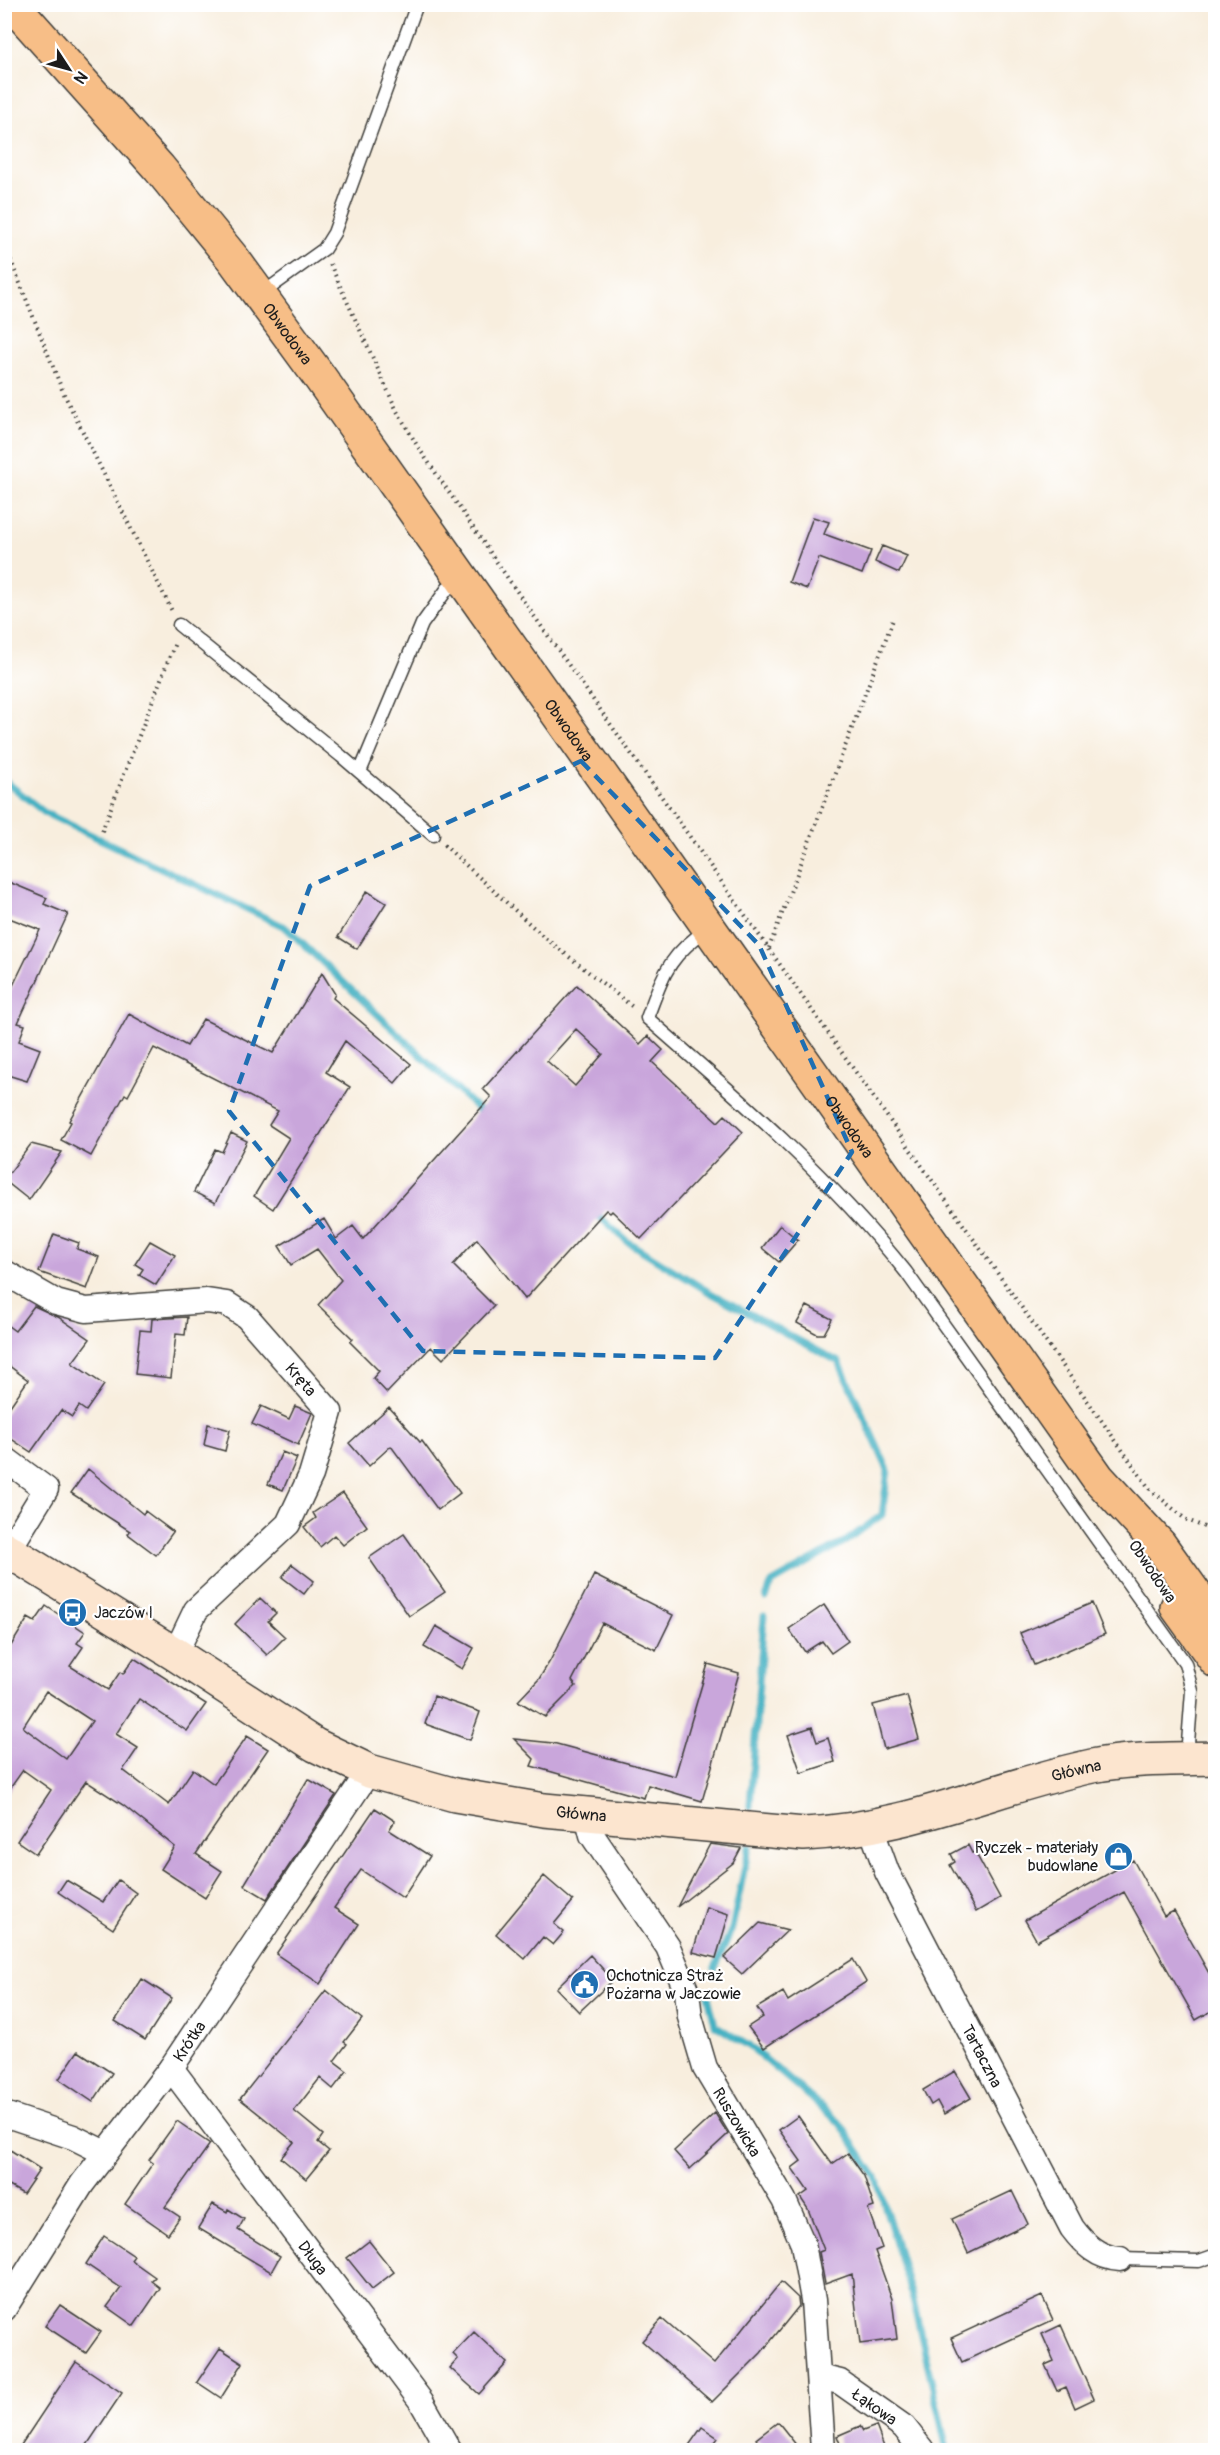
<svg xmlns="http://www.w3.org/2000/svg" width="1220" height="2455" font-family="Pangolin,sans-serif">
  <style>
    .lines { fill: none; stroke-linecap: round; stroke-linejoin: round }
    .stream { stroke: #44b1c2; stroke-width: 7 }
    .building { fill: #c9a6db; fill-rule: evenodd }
    .lane-casing { stroke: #3d3c39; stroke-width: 15 }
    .street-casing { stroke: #3d3c39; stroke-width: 27 }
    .secondary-casing { stroke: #3d3c39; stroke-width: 36 }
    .primary-casing { stroke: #3d3c39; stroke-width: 36 }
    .path { stroke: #3d3c39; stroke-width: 4; stroke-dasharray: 1.5 4.5; stroke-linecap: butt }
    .lane { stroke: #fff; stroke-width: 12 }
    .street { stroke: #fff; stroke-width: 24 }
    .secondary { stroke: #fce5cf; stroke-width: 33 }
    .primary { stroke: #f7be87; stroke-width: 33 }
    .marked { fill: none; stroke: #1f6fb2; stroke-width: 4.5; stroke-dasharray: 12 8; stroke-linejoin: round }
    .labels { text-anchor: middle; stroke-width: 4.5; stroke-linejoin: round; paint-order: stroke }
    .street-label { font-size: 16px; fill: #1c1c1c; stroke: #fff }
    .poi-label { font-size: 16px; fill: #1c1c1c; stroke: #fff; text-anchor: start }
  </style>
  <rect width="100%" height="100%" fill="#fff"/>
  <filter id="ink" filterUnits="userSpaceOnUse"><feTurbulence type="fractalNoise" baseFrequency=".0167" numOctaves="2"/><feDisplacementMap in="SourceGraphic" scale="12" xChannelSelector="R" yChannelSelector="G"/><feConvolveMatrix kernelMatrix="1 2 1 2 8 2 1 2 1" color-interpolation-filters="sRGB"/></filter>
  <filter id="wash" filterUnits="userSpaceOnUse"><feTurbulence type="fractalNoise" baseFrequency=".008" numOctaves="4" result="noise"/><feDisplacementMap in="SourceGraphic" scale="24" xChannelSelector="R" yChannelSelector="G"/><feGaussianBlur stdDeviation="1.35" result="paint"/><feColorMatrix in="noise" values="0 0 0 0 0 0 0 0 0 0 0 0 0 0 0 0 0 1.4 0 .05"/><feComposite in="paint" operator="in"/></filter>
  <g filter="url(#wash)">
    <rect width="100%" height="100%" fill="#f8eede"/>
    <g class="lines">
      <path class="stream" d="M 4,780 L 45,813 L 285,927 L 484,1115
        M 593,1211 L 628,1242 L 709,1292 L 839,1362 L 888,1470 L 882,1515 L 846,1541 L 772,1583 L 766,1598
        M 750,1806 L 764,1616
        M 715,1968 L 732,1928 L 749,1847
        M 708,1996 L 715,2025 L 752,2048 L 839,2122 L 876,2177 L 913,2300 L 947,2450"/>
    </g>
    <g id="blocks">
      <path class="building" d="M 813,517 L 829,522 L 824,534 L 871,551 L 862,574 L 819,558 L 807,589 L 789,582 Z
        M 882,546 L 907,556 L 899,573 L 875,562 Z
        M 4,880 L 47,898 L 44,904 L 68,914 L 18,1023 L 25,1025 L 19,1041 L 40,1049 L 27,1081 L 4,1074 L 4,1004 L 40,930 L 4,916 Z
        M 367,891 L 386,903 L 357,949 L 338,937 Z
        M 322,973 L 335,994 L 333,998 L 411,1064 L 395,1083 L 345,1041 L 326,1072 L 350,1087 L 273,1209 L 254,1196 L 289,1138 L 269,1125 L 278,1111 L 154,1048 L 128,1096 L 125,1094 L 91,1156 L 61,1140 L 71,1122 L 69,1121 L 129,1014 L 187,1046 L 203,1019 L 273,1053 Z
        M 577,985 L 640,1044 L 648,1036 L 663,1050 L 652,1062 L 718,1122 L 725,1115 L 743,1132 L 641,1239 L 612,1211 L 610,1213 L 606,1210 L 525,1299 L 477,1239 L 453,1265 L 494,1306 L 443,1359 L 431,1347 L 387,1393 L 373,1378 L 379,1371 L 350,1342 L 353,1339 L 318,1305 L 341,1280 L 317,1249 L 291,1265 L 279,1246 L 324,1219 L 336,1239 L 353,1226 L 363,1239 L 491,1097 L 483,1089 ZM 576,1029 L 603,1054 L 575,1086 L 547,1061 Z
        M 231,1133 L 247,1141 L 215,1203 L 194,1192 L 215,1149 L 222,1152 Z
        M 31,1144 L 62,1152 L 29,1200 L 4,1180 Z
        M 780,1225 L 798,1240 L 779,1262 L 762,1248 Z
        M 54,1234 L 79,1243 L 77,1249 L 99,1257 L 87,1289 L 39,1272 Z
        M 150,1241 L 175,1255 L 156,1285 L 139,1275 L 143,1269 L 135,1264 Z
        M 34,1306 L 58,1317 L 90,1339 L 72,1363 L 104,1385 L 86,1411 L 79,1406 L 72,1417 L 61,1410 L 31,1452 L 4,1434 L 4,1415 L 28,1380 L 4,1362 L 4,1323 L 15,1331 Z
        M 807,1306 L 832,1319 L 824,1334 L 817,1334 L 797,1323 Z
        M 187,1317 L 185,1335 L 176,1334 L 171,1378 L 135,1374 L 140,1330 L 151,1331 L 152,1319 Z
        M 261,1406 L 289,1419 L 295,1406 L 312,1413 L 298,1445 L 252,1424 Z
        M 389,1407 L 420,1442 L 422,1441 L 460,1493 L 438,1510 L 391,1446 L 369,1466 L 349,1443 Z
        M 208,1424 L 230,1430 L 225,1451 L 204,1445 Z
        M 282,1452 L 297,1458 L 283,1490 L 268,1484 Z
        M 88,1469 L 143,1514 L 145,1511 L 173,1532 L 156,1555 L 128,1534 L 130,1531 L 71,1493 Z
        M 343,1493 L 367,1526 L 343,1545 L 334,1535 L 320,1547 L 304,1527 L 316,1518 L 313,1513 Z
        M 404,1534 L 445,1592 L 409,1616 L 369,1558 Z
        M 292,1564 L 314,1581 L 304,1594 L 282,1577 Z
        M 594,1575 L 673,1615 L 656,1650 L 602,1623 L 572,1681 L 576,1686 L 545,1717 L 518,1701 L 539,1679 L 550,1661 Z
        M 260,1598 L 276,1613 L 268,1621 L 285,1637 L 267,1655 L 235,1624 Z
        M 1092,1603 L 1105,1634 L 1034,1665 L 1020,1633 Z
        M 824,1605 L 848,1641 L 831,1653 L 822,1641 L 805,1652 L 789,1629 Z
        M 46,1606 L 85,1632 L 77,1643 L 83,1647 L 70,1666 L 108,1690 L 120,1672 L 123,1674 L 134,1658 L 206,1704 L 187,1731 L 139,1699 L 116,1734 L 138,1748 L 123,1770 L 169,1805 L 193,1769 L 214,1784 L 247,1736 L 268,1749 L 196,1854 L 222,1871 L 205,1898 L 161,1869 L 175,1847 L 123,1805 L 86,1781 L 36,1854 L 17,1841 L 51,1790 L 23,1770 L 4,1797 L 4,1657 L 28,1618 L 35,1622 ZM 46,1691 L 92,1721 L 66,1759 L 23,1727 Z
        M 436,1626 L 474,1648 L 462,1669 L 424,1647 Z
        M 708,1664 L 739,1673 L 702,1801 L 648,1785 L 644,1798 L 531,1766 L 534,1759 L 514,1739 L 553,1743 L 675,1776 Z
        M 434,1696 L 480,1712 L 470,1740 L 425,1724 Z
        M 907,1696 L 919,1739 L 884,1749 L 873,1705 Z
        M 812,1727 L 817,1742 L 828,1738 L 835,1762 L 801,1773 L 788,1735 Z
        M 308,1779 L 336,1795 L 267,1899 L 244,1885 Z
        M 375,1808 L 395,1821 L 389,1830 L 430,1856 L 403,1898 L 361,1870 L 334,1908 L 359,1924 L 320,1984 L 276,1954 Z
        M 710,1844 L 741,1848 L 733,1863 L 677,1907 Z
        M 968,1845 L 972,1853 L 975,1852 L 1000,1898 L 976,1912 L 950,1865 L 955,1862 L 951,1854 Z
        M 1133,1860 L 1164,1916 L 1174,1911 L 1215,1984 L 1215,2009 L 1196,2020 L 1124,1892 L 1037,1941 L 1025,1920 Z
        M 544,1876 L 573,1901 L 554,1924 L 564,1932 L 553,1945 L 543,1937 L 525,1959 L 496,1934 Z
        M 66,1880 L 103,1902 L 118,1880 L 136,1893 L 113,1929 L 58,1892 Z
        M 706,1907 L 729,1914 L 716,1958 L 693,1952 Z
        M 760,1923 L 788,1930 L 742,1974 L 724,1958 Z
        M 590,1955 L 613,1980 L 579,2012 L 556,1988 Z
        M 853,1959 L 866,1982 L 764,2048 L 748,2027 L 763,2017 L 757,2008 L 783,1992 L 788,2001 Z
        M 142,1979 L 172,1998 L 145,2040 L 115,2021 Z
        M 326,1990 L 362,2019 L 344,2042 L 347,2044 L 334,2061 L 347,2071 L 333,2089 L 320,2078 L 294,2111 L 323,2135 L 318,2142 L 329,2151 L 306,2179 L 281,2158 L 294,2142 L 240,2099 Z
        M 78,2051 L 112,2073 L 93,2102 L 59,2079 Z
        M 955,2071 L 971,2098 L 944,2114 L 937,2101 L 931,2105 L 923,2090 Z
        M 715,2113 L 728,2134 L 690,2169 L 674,2151 Z
        M 798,2116 L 832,2164 L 848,2153 L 864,2176 L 874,2207 L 868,2209 L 882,2248 L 875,2251 L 892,2299 L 897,2339 L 860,2344 L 852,2274 L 825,2284 L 819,2252 L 824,2250 L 808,2209 L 800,2197 L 808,2191 L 792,2168 L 801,2161 L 779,2130 Z
        M 177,2121 L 210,2144 L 165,2207 L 180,2217 L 168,2234 L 125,2204 L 153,2163 L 149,2160 Z
        M 4,2146 L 40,2169 L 23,2194 L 4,2183 Z
        M 1012,2191 L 1028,2224 L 968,2253 L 952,2219 Z
        M 213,2204 L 227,2212 L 228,2209 L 244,2219 L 238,2230 L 280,2256 L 271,2272 L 198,2228 Z
        M 104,2236 L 134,2256 L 131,2260 L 155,2277 L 151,2281 L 160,2288 L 134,2326 L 107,2307 L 121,2288 L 86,2264 Z
        M 369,2241 L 394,2272 L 372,2289 L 347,2258 Z
        M 781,2282 L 798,2298 L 799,2306 L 761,2353 L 712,2402 L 642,2341 L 662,2319 L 714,2364 Z
        M 1042,2296 L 1053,2320 L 962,2362 L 951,2338 Z
        M 60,2305 L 101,2332 L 86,2353 L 45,2326 Z
        M 1061,2325 L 1094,2399 L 1075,2408 L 1066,2387 L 1057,2391 L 1045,2365 L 1054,2361 L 1042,2334 Z
        M 474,2332 L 507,2363 L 479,2394 L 450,2368 L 458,2359 L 453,2354 Z
        M 220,2348 L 243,2363 L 221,2398 L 197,2382 Z
        M 76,2362 L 122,2393 L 83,2451 L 17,2451 Z
        M 778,2422 L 801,2451 L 765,2451 L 756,2439 Z
        M 860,2426 L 863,2431 L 876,2426 L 884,2447 L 875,2451 L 843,2451 L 837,2436 Z
        M 702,2427 L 718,2438 L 709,2451 L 685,2451 Z"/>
    </g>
  </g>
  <g filter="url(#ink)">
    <use href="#blocks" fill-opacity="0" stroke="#3d3c39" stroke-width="1.5"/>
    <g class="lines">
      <defs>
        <path id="lane" d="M 260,295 L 324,249 L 334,233 L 417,4
          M 179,625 L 341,756 L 433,835
          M 360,772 L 422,624 L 458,574
          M 709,928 C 668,956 664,973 647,1018 C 738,1097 831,1178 906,1272 L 1185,1663 L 1192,1691 L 1187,1756
          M 1120,2259 L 1199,2261 L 1216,2255"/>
        <g id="street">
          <path id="s1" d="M 4,1272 L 56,1302 L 86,1310 L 207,1301 L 227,1304 L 247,1317 L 330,1412 L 311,1475 L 288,1524 L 196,1610 L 175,1654"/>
          <path d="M 4,1458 L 46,1489 L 8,1551"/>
          <path id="s2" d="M 587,1815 L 592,1835 L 668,1947 L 687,1992 L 690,2017 L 705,2068 L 784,2200 L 803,2244 L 813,2300 L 823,2450"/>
          <path id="s3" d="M 871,1828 L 887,1872 L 1072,2228 C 1084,2244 1098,2258 1120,2259"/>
          <path id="s4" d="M 171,2068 L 421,2401 L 449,2450"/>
          <path d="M 4,2114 L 73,2137 L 105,2153"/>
          <path id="s5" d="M 4,2309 L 82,2184 L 171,2068 L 369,1771"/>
          <path id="s6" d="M 819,2377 L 840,2382 L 904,2427 L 922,2450"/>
        </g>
        <g id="secondary">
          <path id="s7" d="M 4,1548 L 175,1654 L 315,1745 L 369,1771 L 455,1795 L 544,1810 L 804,1834 C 904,1830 995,1787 1092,1766 C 1132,1758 1175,1759 1216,1758"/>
        </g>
        <g id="primary">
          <path id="s8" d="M 12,4 L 159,168 L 234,260 L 321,379 L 1098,1478 L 1160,1545 L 1216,1623"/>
          <path d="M 1177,1607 L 1216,1661"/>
        </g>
      </defs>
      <use href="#lane" class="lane-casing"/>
      <use href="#street" class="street-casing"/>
      <use href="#secondary" class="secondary-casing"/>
      <use href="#primary" class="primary-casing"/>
      <path class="path" d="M 4,243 L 63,392 L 172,611
        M 330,264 L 397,411 L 418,447 L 520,596 L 1149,1488 L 1185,1519 L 1216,1532
        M 102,831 L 175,643
        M 444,845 L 544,937 L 634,1008
        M 769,948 L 894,617
        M 1211,1570 L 1216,1560"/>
      <use href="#lane" class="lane"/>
      <use href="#street" class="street"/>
      <use href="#secondary" class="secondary"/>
      <use href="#primary" class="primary"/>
    </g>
  </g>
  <path class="marked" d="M 581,761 L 759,945 L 852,1152 L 715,1358 L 423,1351 L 229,1111 L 310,886 Z"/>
  <defs>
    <symbol id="bus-disc" viewBox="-11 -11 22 22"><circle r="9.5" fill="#1f6fb2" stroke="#fff"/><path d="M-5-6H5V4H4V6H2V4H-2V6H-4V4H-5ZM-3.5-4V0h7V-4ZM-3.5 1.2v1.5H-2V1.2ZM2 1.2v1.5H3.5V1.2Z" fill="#fff"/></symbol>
    <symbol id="shop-disc" viewBox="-11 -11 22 22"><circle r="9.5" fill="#1f6fb2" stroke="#fff"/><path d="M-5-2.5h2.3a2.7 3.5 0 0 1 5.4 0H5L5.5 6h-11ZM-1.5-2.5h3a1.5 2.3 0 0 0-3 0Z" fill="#fff"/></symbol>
    <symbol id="civic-disc" viewBox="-11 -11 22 22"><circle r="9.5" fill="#1f6fb2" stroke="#fff"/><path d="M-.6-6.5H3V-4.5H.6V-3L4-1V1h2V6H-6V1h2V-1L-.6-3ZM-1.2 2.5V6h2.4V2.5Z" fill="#fff"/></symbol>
  </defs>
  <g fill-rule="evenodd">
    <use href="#bus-disc" x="56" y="1596" width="33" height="33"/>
    <use href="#shop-disc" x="1102" y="1840" width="33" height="33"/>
    <use href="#civic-disc" x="568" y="1968" width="33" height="33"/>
  </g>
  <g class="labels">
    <g class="street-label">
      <text dy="6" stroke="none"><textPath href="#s8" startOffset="430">Obwodowa</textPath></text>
      <text dy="6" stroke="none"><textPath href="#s8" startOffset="916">Obwodowa</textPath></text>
      <text dy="6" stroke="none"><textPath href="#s8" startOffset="1402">Obwodowa</textPath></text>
      <text dy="6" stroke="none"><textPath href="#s1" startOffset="339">Kręta</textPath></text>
      <text transform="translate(1153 1571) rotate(56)" y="6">Obwodowa</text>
      <text dy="6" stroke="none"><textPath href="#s7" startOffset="1149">Główna</textPath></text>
      <text dy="6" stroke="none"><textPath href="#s7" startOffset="645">Główna</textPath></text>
      <text dy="6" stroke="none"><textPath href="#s5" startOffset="326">Krótka</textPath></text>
      <text dy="6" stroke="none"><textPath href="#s3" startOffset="254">Tartaczna</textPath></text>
      <text dy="6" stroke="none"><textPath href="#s2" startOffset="346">Ruszowicka</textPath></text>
      <text dy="6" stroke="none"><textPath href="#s4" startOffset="237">Długa</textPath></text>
      <text dy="6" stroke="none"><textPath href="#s6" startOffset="64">Łąkowa</textPath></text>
    </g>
    <g class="poi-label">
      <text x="94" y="1618">Jaczów I</text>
      <text x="1098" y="1853" text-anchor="end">Ryczek - materiały<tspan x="1098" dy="18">budowlane</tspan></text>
      <text x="606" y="1981">Ochotnicza Straż<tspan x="606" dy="18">Pożarna w Jaczowie</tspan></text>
    </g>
  </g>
  <rect width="1220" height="2455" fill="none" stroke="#fff" stroke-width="24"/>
  <g transform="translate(69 69) rotate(126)" stroke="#ffffff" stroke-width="4.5" paint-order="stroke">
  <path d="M0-4.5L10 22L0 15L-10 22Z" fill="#1c1c1c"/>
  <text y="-9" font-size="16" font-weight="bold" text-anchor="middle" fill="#1c1c1c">N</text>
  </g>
</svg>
